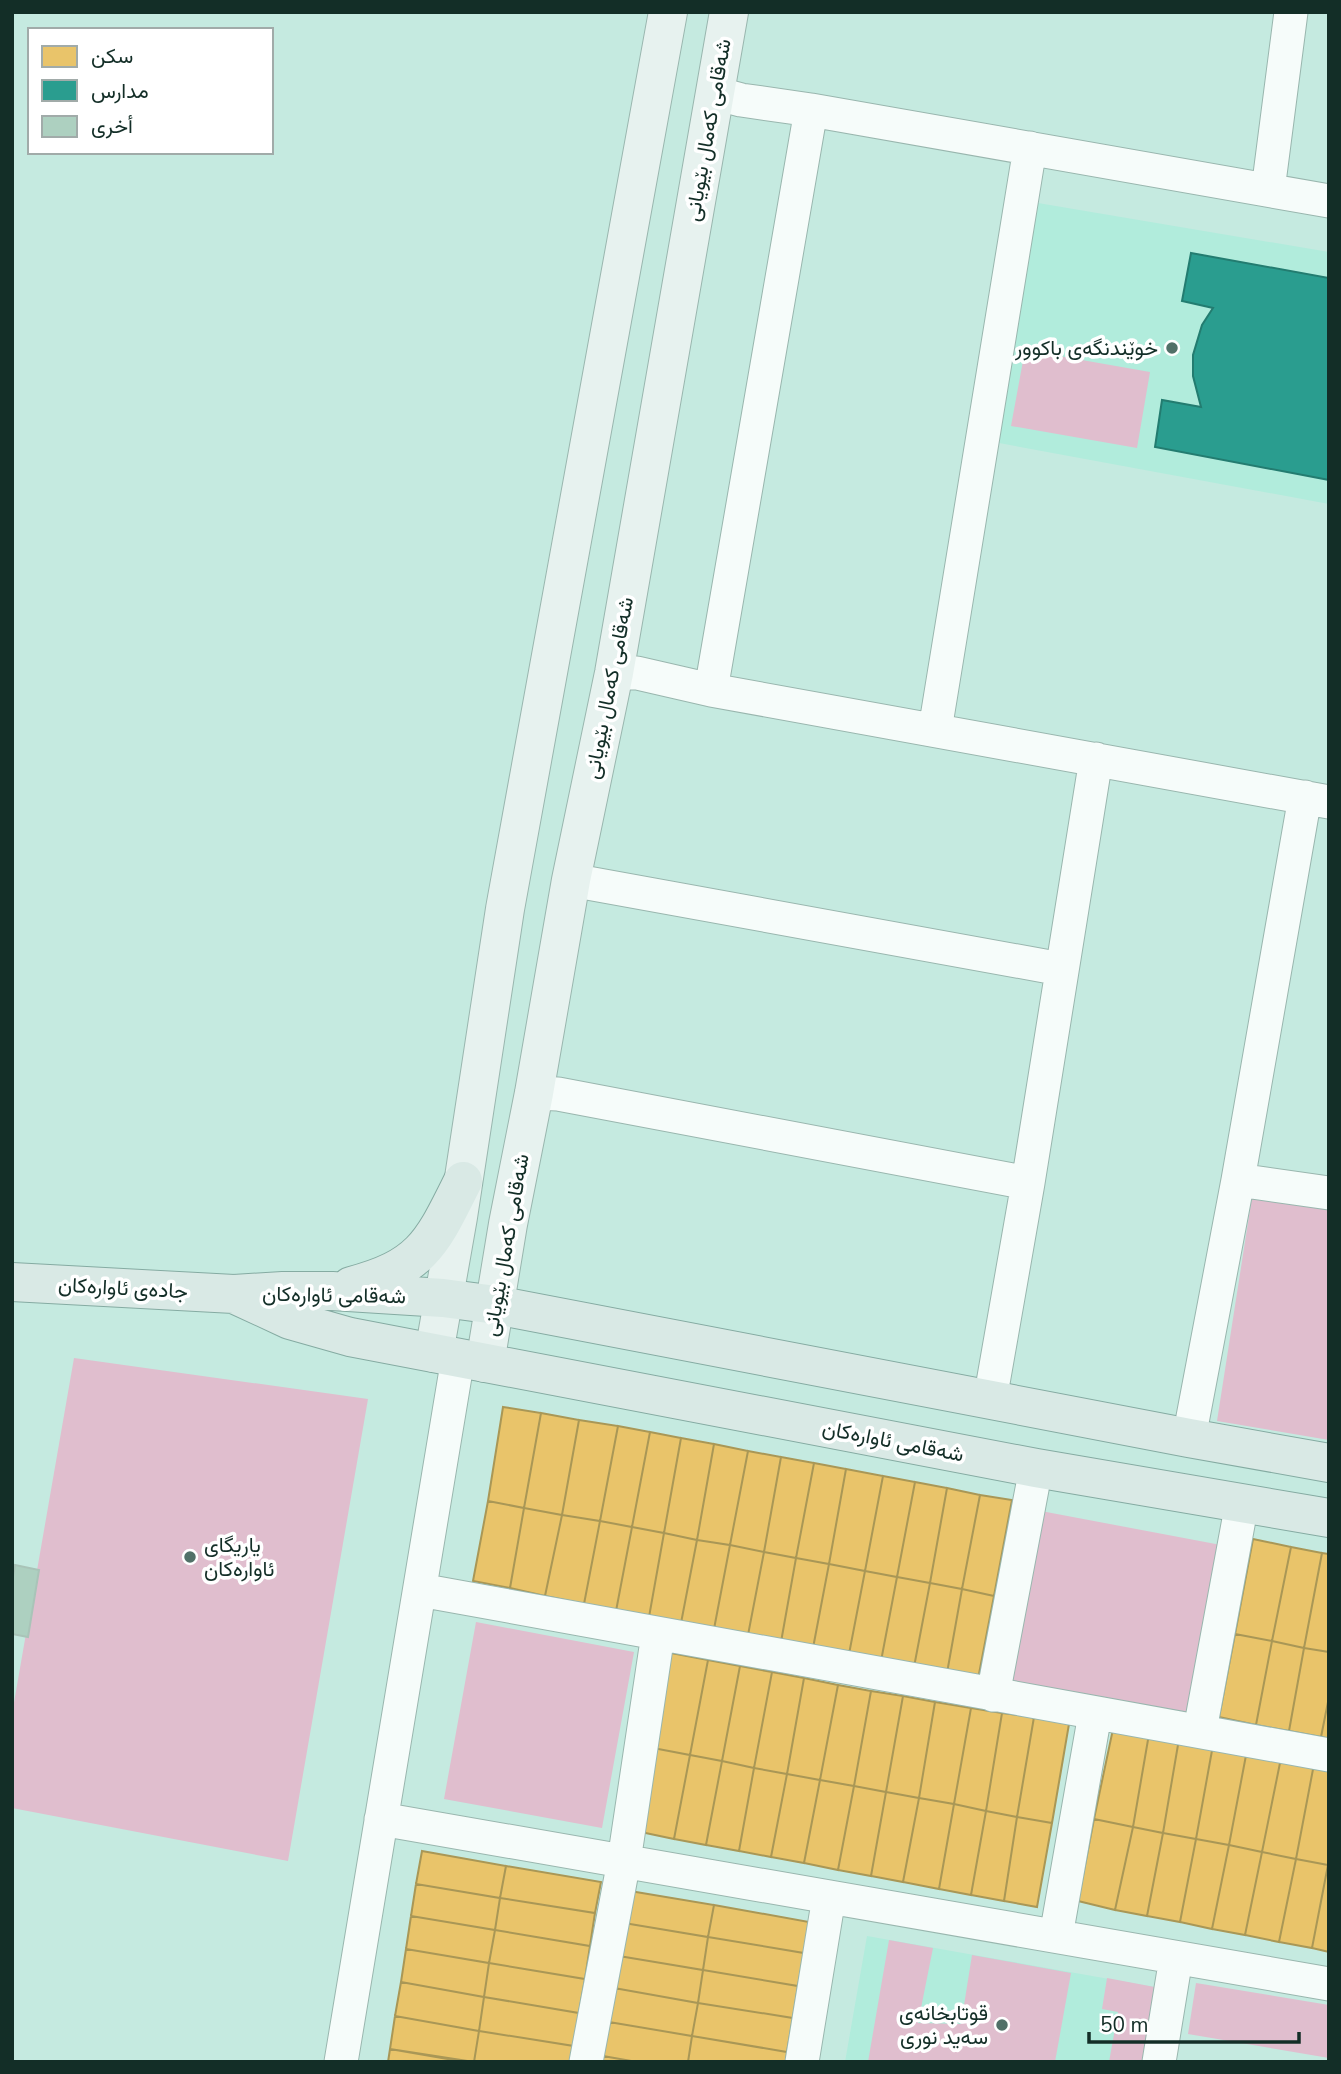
<svg xmlns="http://www.w3.org/2000/svg" width="1341" height="2074" font-family="'Nunito Sans',Vazirmatn,sans-serif">
  <style>
    .built { fill: #b1ecdc }
    .green { fill: #e0bece }
    .homes { fill: #e9c46a; stroke: #a99756; stroke-width: 2 }
    .schools { fill: #2a9d8f; stroke: #237c70; stroke-width: 2 }
    .building { fill: #add0c0; stroke: #a9c4b8; stroke-width: 2 }
    .lines { fill: none; stroke-linecap: round; stroke-linejoin: round }
    .street-casing { stroke: #99b6ae; stroke-width: 35 }
    .secondary-casing { stroke: #99b6ae; stroke-width: 40 }
    .primary-casing { stroke: #85aba2; stroke-width: 40 }
    .street { stroke: #f6fcfa; stroke-width: 33 }
    .secondary { stroke: #e7f2ef; stroke-width: 38 }
    .primary { stroke: #d9e9e5; stroke-width: 38 }
    .poi-dot { fill: #517068; stroke: #fff; stroke-width: 2.5 }
    .labels { text-anchor: middle; stroke-width: 7; stroke-linejoin: round; paint-order: stroke }
    .street-label { font-size: 21px; fill: #132e27; stroke: #fff }
    .poi-label { font-size: 21px; fill: #132e27; stroke: #fff; text-anchor: end }
  </style>
  <rect width="100%" height="100%" fill="#c5eae0"/>
  <path class="built" d="M 1038,203 L 1329,252 L 1329,504 L 999,443 Z
    M 867,1936 L 1160,1988 L 1146,2062 L 845,2062 Z"/>
  <path class="green" d="M 1025,350 L 1150,372 L 1137,448 L 1011,426 Z
    M 1252,1197 L 1329,1210 L 1329,1440 L 1217,1421 Z
    M 74,1358 L 368,1399 L 288,1861 L 12,1808 L 12,1714 Z
    M 1041,1511 L 1221,1545 L 1189,1719 L 1010,1685 Z
    M 476,1622 L 634,1652 L 602,1828 L 444,1799 Z
    M 889,1940 L 933,1948 L 918,2023 L 961,2024 L 972,1955 L 1071,1973 L 1055,2062 L 868,2062 Z
    M 1107,1978 L 1160,1988 L 1146,2062 L 1109,2062 L 1118,2012 L 1102,2009 Z
    M 1196,1983 L 1329,2005 L 1329,2058 L 1188,2034 Z"/>
  <path class="homes" d="M 503,1407 L 541,1413 L 524,1508 L 488,1501 Z
    M 541,1413 L 579,1420 L 562,1515 L 524,1508 Z
    M 579,1420 L 618,1426 L 600,1521 L 562,1515 Z
    M 618,1426 L 650,1432 L 632,1527 L 600,1521 Z
    M 650,1432 L 681,1438 L 664,1533 L 632,1527 Z
    M 681,1438 L 714,1444 L 697,1540 L 664,1533 Z
    M 714,1444 L 748,1451 L 730,1545 L 697,1540 Z
    M 748,1451 L 781,1457 L 764,1552 L 730,1545 Z
    M 781,1457 L 814,1463 L 796,1558 L 764,1552 Z
    M 814,1463 L 846,1469 L 829,1564 L 796,1558 Z
    M 846,1469 L 883,1476 L 865,1571 L 829,1564 Z
    M 883,1476 L 915,1482 L 897,1577 L 865,1571 Z
    M 915,1482 L 947,1488 L 930,1583 L 897,1577 Z
    M 947,1488 L 980,1495 L 962,1589 L 930,1583 Z
    M 980,1495 L 1012,1500 L 994,1596 L 962,1589 Z
    M 488,1501 L 524,1508 L 510,1588 L 473,1581 Z
    M 524,1508 L 562,1515 L 545,1596 L 510,1588 Z
    M 562,1515 L 600,1521 L 584,1604 L 545,1596 Z
    M 600,1521 L 632,1527 L 616,1611 L 584,1604 Z
    M 632,1527 L 664,1533 L 649,1617 L 616,1611 Z
    M 664,1533 L 697,1540 L 681,1623 L 649,1617 Z
    M 1253,1539 L 1291,1547 L 1272,1641 L 1235,1634 Z
    M 697,1540 L 730,1545 L 714,1629 L 681,1623 Z
    M 730,1545 L 764,1552 L 748,1635 L 714,1629 Z
    M 1291,1547 L 1322,1553 L 1304,1648 L 1272,1641 Z
    M 764,1552 L 796,1558 L 781,1642 L 748,1635 Z
    M 1322,1553 L 1329,1554 L 1329,1652 L 1304,1648 Z
    M 796,1558 L 829,1564 L 813,1648 L 781,1642 Z
    M 829,1564 L 865,1571 L 849,1654 L 813,1648 Z
    M 865,1571 L 897,1577 L 881,1661 L 849,1654 Z
    M 897,1577 L 930,1583 L 914,1667 L 881,1661 Z
    M 930,1583 L 962,1589 L 947,1673 L 914,1667 Z
    M 962,1589 L 994,1596 L 978,1679 L 947,1673 Z
    M 1235,1634 L 1272,1641 L 1256,1725 L 1219,1717 Z
    M 1272,1641 L 1304,1648 L 1289,1731 L 1256,1725 Z
    M 1304,1648 L 1329,1652 L 1329,1697 L 1321,1737 L 1289,1731 Z
    M 671,1653 L 708,1660 L 690,1755 L 653,1748 Z
    M 708,1660 L 740,1666 L 722,1761 L 690,1755 Z
    M 740,1666 L 772,1672 L 754,1768 L 722,1761 Z
    M 772,1672 L 804,1678 L 787,1774 L 754,1768 Z
    M 804,1678 L 838,1685 L 820,1780 L 787,1774 Z
    M 838,1685 L 871,1691 L 854,1786 L 820,1780 Z
    M 871,1691 L 903,1696 L 886,1792 L 854,1786 Z
    M 903,1696 L 935,1702 L 919,1798 L 886,1792 Z
    M 1329,1697 L 1329,1739 L 1321,1737 Z
    M 935,1702 L 971,1708 L 954,1804 L 919,1798 Z
    M 971,1708 L 1002,1713 L 986,1811 L 954,1804 Z
    M 1002,1713 L 1034,1717 L 1017,1817 L 986,1811 Z
    M 1034,1717 L 1069,1724 L 1052,1823 L 1017,1817 Z
    M 1113,1729 L 1149,1734 L 1133,1827 L 1094,1819 Z
    M 1149,1734 L 1179,1739 L 1163,1833 L 1133,1827 Z
    M 1179,1739 L 1213,1745 L 1196,1839 L 1163,1833 Z
    M 1213,1745 L 1247,1750 L 1229,1845 L 1196,1839 Z
    M 653,1748 L 690,1755 L 674,1839 L 636,1831 Z
    M 1247,1750 L 1281,1758 L 1262,1852 L 1229,1845 Z
    M 690,1755 L 722,1761 L 706,1845 L 674,1839 Z
    M 1281,1758 L 1314,1764 L 1296,1859 L 1262,1852 Z
    M 722,1761 L 754,1768 L 739,1851 L 706,1845 Z
    M 1314,1764 L 1329,1767 L 1328,1865 L 1296,1859 Z
    M 754,1768 L 787,1774 L 771,1857 L 739,1851 Z
    M 787,1774 L 820,1780 L 804,1863 L 771,1857 Z
    M 820,1780 L 854,1786 L 838,1870 L 804,1863 Z
    M 854,1786 L 886,1792 L 871,1876 L 838,1870 Z
    M 886,1792 L 919,1798 L 903,1882 L 871,1876 Z
    M 919,1798 L 954,1804 L 939,1889 L 903,1882 Z
    M 954,1804 L 986,1811 L 971,1895 L 939,1889 Z
    M 986,1811 L 1017,1817 L 1004,1901 L 971,1895 Z
    M 1017,1817 L 1052,1823 L 1037,1907 L 1004,1901 Z
    M 1094,1819 L 1133,1827 L 1115,1910 L 1078,1901 Z
    M 1133,1827 L 1163,1833 L 1147,1916 L 1115,1910 Z
    M 1163,1833 L 1196,1839 L 1180,1922 L 1147,1916 Z
    M 1196,1839 L 1229,1845 L 1212,1929 L 1180,1922 Z
    M 1229,1845 L 1262,1852 L 1245,1935 L 1212,1929 Z
    M 422,1851 L 506,1866 L 500,1898 L 416,1884 Z
    M 1262,1852 L 1296,1859 L 1279,1942 L 1245,1935 Z
    M 1296,1859 L 1328,1865 L 1312,1948 L 1279,1942 Z
    M 1328,1865 L 1329,1866 L 1329,1952 L 1312,1948 Z
    M 506,1866 L 601,1882 L 595,1913 L 500,1898 Z
    M 416,1884 L 500,1898 L 495,1930 L 411,1916 Z
    M 630,1891 L 714,1905 L 708,1937 L 624,1923 Z
    M 500,1898 L 595,1913 L 590,1946 L 495,1930 Z
    M 714,1905 L 809,1922 L 804,1953 L 708,1937 Z
    M 411,1916 L 495,1930 L 489,1963 L 406,1949 Z
    M 624,1923 L 708,1937 L 703,1970 L 619,1956 Z
    M 495,1930 L 590,1946 L 585,1979 L 489,1963 Z
    M 708,1937 L 804,1953 L 798,1986 L 703,1970 Z
    M 406,1949 L 489,1963 L 484,1997 L 401,1982 Z
    M 619,1956 L 703,1970 L 698,2003 L 614,1988 Z
    M 489,1963 L 585,1979 L 579,2013 L 484,1997 Z
    M 703,1970 L 798,1986 L 793,2018 L 698,2003 Z
    M 401,1982 L 484,1997 L 479,2031 L 395,2016 Z
    M 614,1988 L 698,2003 L 692,2036 L 609,2022 Z
    M 484,1997 L 579,2013 L 574,2046 L 479,2031 Z
    M 698,2003 L 793,2018 L 787,2052 L 692,2036 Z
    M 395,2016 L 479,2031 L 474,2062 L 390,2049 Z
    M 609,2022 L 692,2036 L 688,2062 L 637,2062 L 603,2056 Z
    M 479,2031 L 574,2046 L 571,2062 L 474,2062 Z
    M 692,2036 L 787,2052 L 786,2062 L 688,2062 Z
    M 390,2049 L 465,2062 L 388,2062 Z
    M 603,2056 L 637,2062 L 602,2062 Z"/>
  <path class="schools" d="M 1191,253 L 1329,278 L 1329,480 L 1155,447 L 1162,400 L 1201,407 L 1193,376 L 1193,355 L 1202,325 L 1213,308 L 1182,301 Z"/>
  <path class="building" d="M 15,1565 L 39,1570 L 28,1637 L 12,1634 L 12,1583 Z"/>
  <g class="lines">
    <defs>
      <path id="street" d="M 715,93 L 741,100 L 811,110 L 1329,201
        M 1268,190 L 1291,12
        M 614,673 L 637,673 L 711,690 L 1329,802
        M 711,690 L 811,110
        M 935,730 L 1030,148
        M 571,880 L 1061,969
        M 534,1093 L 558,1094 L 1028,1183
        M 1238,1180 L 1329,1193
        M 990,1400 L 1028,1183 L 1096,759
        M 1189,1438 L 1238,1180 L 1305,797
        M 420,1590 L 1329,1755
        M 993,1695 L 1036,1468
        M 1200,1730 L 1242,1503
        M 381,1819 L 1329,1984
        M 1056,1936 L 1095,1714
        M 341,2062 L 458,1358
        M 586,2062 L 624,1861 L 658,1634
        M 802,2062 L 829,1897
        M 1159,2062 L 1176,1958"/>
      <path id="secondary" d="M 434,1353 L 458,1217 L 505,909 L 668,12
        M 485,1363 L 508,1224 L 534,1093 L 571,880 L 614,673 L 729,12"/>
      <path id="primary" d="M 12,1282 L 234,1294 L 283,1291 L 332,1291 L 443,1298 L 496,1305 L 1189,1438 L 1329,1463
        M 351,1286 C 423,1267 432,1243 463,1181
        M 236,1295 L 290,1320 L 350,1337 L 1036,1468 L 1329,1518"/>
    </defs>
    <use href="#street" class="street-casing"/>
    <use href="#secondary" class="secondary-casing"/>
    <use href="#primary" class="primary-casing"/>
    <use href="#street" class="street"/>
    <use href="#secondary" class="secondary"/>
    <use href="#primary" class="primary"/>
  </g>
  <g class="poi-dot">
    <circle cx="1172" cy="348" r="7"/>
    <circle cx="190" cy="1557" r="7"/>
    <circle cx="1002" cy="2025" r="7"/>
  </g>
  <g class="labels">
    <g class="street-label">
      <text transform="translate(708 130) rotate(-80)" y="7">شەقامی کەمال بێویانی</text>
      <text transform="translate(609 688) rotate(-79)" y="7">شەقامی کەمال بێویانی</text>
      <text transform="translate(506 1245) rotate(-80)" y="7">شەقامی کەمال بێویانی</text>
      <text transform="translate(123 1288) rotate(3)" y="7">جادەی ئاوارەکان</text>
      <text transform="translate(334 1295) rotate(1)" y="7">شەقامی ئاوارەکان</text>
      <text transform="translate(893 1441) rotate(11)" y="7">شەقامی ئاوارەکان</text>
    </g>
    <g class="poi-label">
      <text x="1158" y="355">خوێندنگەی باکوور</text>
      <text x="204" y="1552" text-anchor="start">یاریگای<tspan x="204" dy="24">ئاوارەکان</tspan></text>
      <text x="988" y="2020">قوتابخانەی<tspan x="988" dy="24">سەید نوری</tspan></text>
    </g>
  </g>
  <rect width="1341" height="2074" fill="none" stroke="#132e27" stroke-width="28"/>
  <rect x="28" y="28" width="245" height="126" fill="#ffffff" stroke="#a1aba9" stroke-width="2"/>
  <rect x="42" y="46" width="35" height="21" fill="#e9c46a" stroke="#a1aba9" stroke-width="2"/>
  <text x="91" y="63" font-size="21" fill="#132e27">سكن</text>
  <rect x="42" y="80" width="35" height="21" fill="#2a9d8f" stroke="#a1aba9" stroke-width="2"/>
  <text x="91" y="98" font-size="21" fill="#132e27">مدارس</text>
  <rect x="42" y="116" width="35" height="21" fill="#add0c0" stroke="#a1aba9" stroke-width="2"/>
  <text x="91" y="133" font-size="21" fill="#132e27">أخرى</text>
  <path d="M1089 2032v10h210v-10" fill="none" stroke="#132e27" stroke-width="3.5"/>
  <text x="1100" y="2032" font-size="21" fill="#132e27" stroke="#ffffff" stroke-width="5" paint-order="stroke">50 m</text>
</svg>
